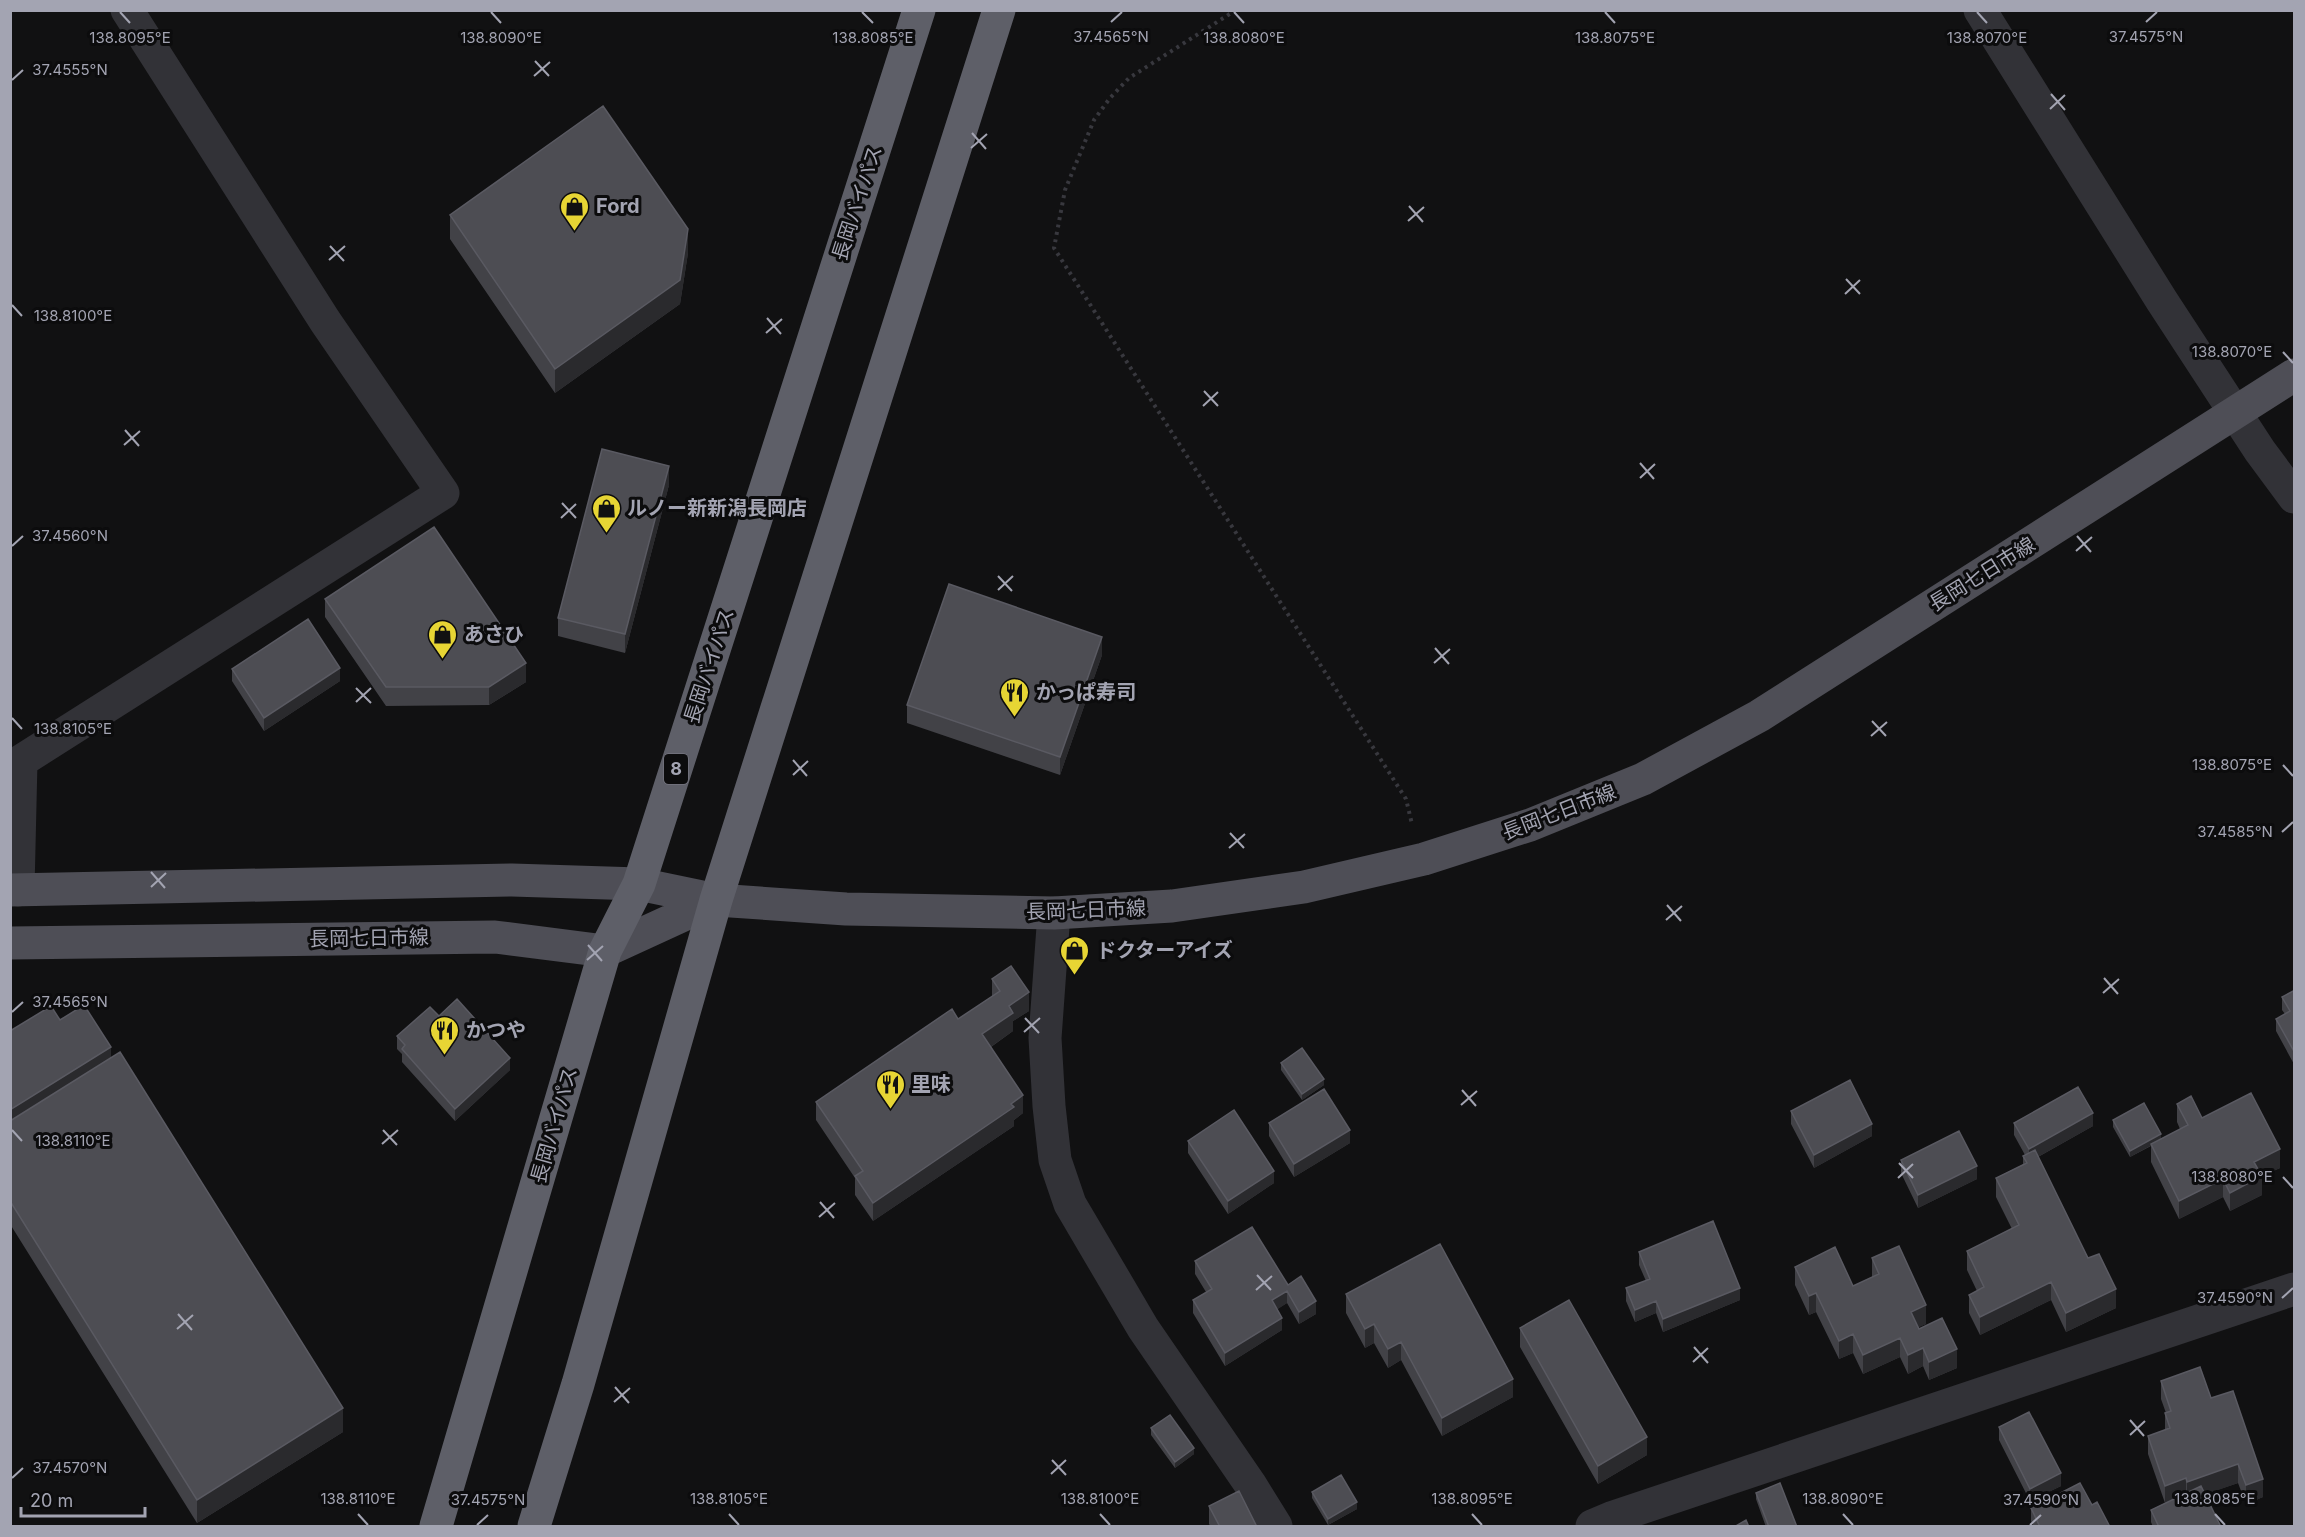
<svg xmlns="http://www.w3.org/2000/svg" width="2305" height="1537" font-family="Inter,'Noto Sans JP',sans-serif">
  <style>
    .lines { fill: none; stroke-linecap: round; stroke-linejoin: round }
    .path { stroke: #38383e; stroke-width: 4; stroke-dasharray: 3 4.5; stroke-linecap: butt }
    .minor { stroke: #323237; stroke-width: 33 }
    .major { stroke: #4e4e56; stroke-width: 33 }
    .highway { stroke: #5e5f68; stroke-width: 33 }
    .wall { fill: #424247 }
    .shaded-wall { fill: #2a2a2d }
    .building { fill: #4d4d53; stroke: #5a5a62; stroke-width: 1.5 }
    .ticks { fill: none; stroke: #a3a4b2; stroke-width: 2 }
    .labels { text-anchor: middle; stroke-width: 6; stroke-linejoin: round; paint-order: stroke }
    .shield { fill: #0c0c0d; stroke: #767680; stroke-width: 1.5 }
    .shield-label { font-size: 18px; font-weight: bold; fill: #a3a4b2 }
    .street-label { font-size: 20px; fill: #a3a4b2; stroke: #0c0c0d }
    .poi-label { font-size: 20px; font-weight: bold; fill: #a3a4b2; stroke: #0c0c0d; text-anchor: start }
    .ticks-label { font-size: 15px; text-anchor: middle; fill: #a3a4b2; stroke: #0c0c0d; stroke-width: 6; stroke-linejoin: round; paint-order: stroke }
  </style>
  <rect width="100%" height="100%" fill="#111112"/>
  <g class="lines">
    <path class="path" d="M 1236,10 L 1129,78 L 1110,98 L 1094,120 L 1065,190 L 1054,248 L 1406,799 L 1412,824"/>
    <path class="minor" d="M 1980,10 L 2162,301 L 2260,451 L 2294,497
      M 18,890 L 21,761 L 443,493 L 325,321 L 127,10
      M 1054,913 L 1045,1038 L 1049,1106 L 1055,1160 L 1070,1204 L 1143,1328 L 1250,1484 L 1276,1526
      M 1592,1526 L 1611,1518 L 2294,1289"/>
    <path class="major" d="M 10,890 L 512,880 L 639,884 L 716,900 L 846,909 L 1054,913 L 1172,906 L 1304,887 L 1424,859 L 1530,825 L 1643,779 L 1759,716 L 2294,375
      M 10,943 L 495,937 L 605,951 L 716,900"/>
    <path class="highway" d="M 436,1526 L 605,951 L 639,884 L 919,10
      M 534,1526 L 578,1384 L 716,900 L 999,10"/>
  </g>
  <path class="wall" d="M 450,215 L 688,253 L 680,304 L 555,393 L 450,239 Z
    M 669,485 L 625,653 L 558,636 L 558,618 Z
    M 325,599 L 526,682 L 489,705 L 386,706 L 325,617 Z
    M 1102,655 L 1060,775 L 907,723 L 907,705 Z
    M 232,669 L 340,681 L 264,731 L 232,681 Z
    M 992,979 L 1029,1011 L 1013,1021 L 1013,1031 L 991,1047 L 1023,1113 L 1014,1120 L 1014,1126 L 873,1221 L 855,1195 L 855,1178 L 816,1120 L 816,1102 L 958,1019 L 992,997 Z
    M 2295,990 L 2295,1066 L 2276,1031 L 2276,1019 L 2285,1014 L 2282,1010 L 2282,997 Z
    M 60,1020 L 111,1058 L 343,1432 L 197,1523 L 10,1224 L 10,1031 Z
    M 397,1036 L 510,1070 L 455,1121 L 402,1062 L 402,1054 L 397,1049 Z
    M 1281,1063 L 1324,1085 L 1302,1100 L 1281,1070 Z
    M 2177,1104 L 2202,1118 L 2280,1168 L 2262,1176 L 2262,1195 L 2230,1211 L 2223,1197 L 2179,1219 L 2151,1162 L 2151,1146 L 2130,1157 L 2113,1127 L 2113,1120 L 2161,1139 L 2180,1129 L 2177,1122 Z
    M 1791,1111 L 1872,1136 L 1814,1168 L 1791,1124 Z
    M 1269,1123 L 1350,1143 L 1294,1177 L 1269,1136 Z
    M 2014,1123 L 2093,1126 L 2038,1157 L 2088,1258 L 2116,1308 L 2066,1332 L 2051,1300 L 1980,1335 L 1969,1313 L 1969,1295 L 1977,1291 L 1967,1270 L 1967,1251 L 2012,1229 L 1996,1197 L 1996,1178 L 2023,1164 L 2023,1156 L 2025,1155 L 2014,1135 Z
    M 1188,1141 L 1274,1183 L 1228,1214 L 1188,1153 Z
    M 1901,1160 L 1977,1179 L 1918,1208 L 1901,1173 Z
    M 1639,1252 L 1740,1300 L 1663,1332 L 1656,1313 L 1635,1322 L 1626,1301 L 1626,1288 L 1646,1281 L 1639,1265 Z
    M 1872,1258 L 1926,1324 L 1918,1327 L 1957,1368 L 1929,1380 L 1923,1366 L 1908,1374 L 1900,1357 L 1863,1374 L 1853,1353 L 1839,1359 L 1816,1312 L 1809,1315 L 1795,1285 L 1795,1267 L 1853,1286 L 1872,1277 Z
    M 1195,1261 L 1288,1285 L 1316,1314 L 1299,1324 L 1287,1303 L 1277,1309 L 1282,1330 L 1225,1366 L 1193,1313 L 1193,1300 L 1206,1292 L 1195,1274 Z
    M 1346,1294 L 1513,1397 L 1442,1436 L 1401,1360 L 1388,1368 L 1374,1343 L 1365,1348 L 1346,1313 Z
    M 1520,1328 L 1647,1455 L 1598,1484 L 1520,1347 Z
    M 2161,1381 L 2211,1398 L 2263,1497 L 2246,1504 L 2238,1483 L 2205,1494 L 2221,1527 L 2153,1527 L 2151,1522 L 2151,1510 L 2165,1503 L 2148,1454 L 2148,1436 L 2165,1430 L 2165,1413 L 2166,1413 L 2161,1399 Z
    M 1999,1427 L 2061,1486 L 2030,1501 L 1999,1440 Z
    M 1151,1428 L 1194,1454 L 1175,1468 L 1151,1435 Z
    M 1312,1492 L 1357,1509 L 1328,1525 L 1312,1498 Z
    M 1756,1493 L 1797,1527 L 1766,1527 L 1756,1499 Z
    M 1209,1506 L 1257,1527 L 1211,1527 L 1209,1524 Z
    M 2031,1508 L 2109,1527 L 2034,1527 L 2031,1521 Z"/>
  <path class="shaded-wall" d="M 688,229 L 688,253 L 680,304 L 555,393 L 555,369 Z
    M 669,466 L 669,485 L 625,653 L 625,634 Z
    M 1102,637 L 1102,655 L 1060,775 L 1060,757 Z
    M 526,663 L 526,682 L 489,705 L 489,687 Z
    M 340,668 L 340,681 L 264,731 L 264,718 Z
    M 1029,992 L 1029,1011 L 1013,1021 L 1013,1031 L 982,1053 L 982,1034 L 1009,1006 Z
    M 111,1047 L 111,1066 L 10,1128 L 10,1110 Z
    M 510,1058 L 510,1070 L 455,1121 L 455,1109 Z
    M 1324,1079 L 1324,1085 L 1302,1100 L 1302,1094 Z
    M 1023,1095 L 1023,1113 L 1014,1120 L 1014,1126 L 873,1221 L 873,1203 Z
    M 2093,1113 L 2093,1126 L 2029,1162 L 2029,1149 Z
    M 1872,1124 L 1872,1136 L 1814,1168 L 1814,1155 Z
    M 1350,1130 L 1350,1143 L 1294,1177 L 1294,1164 Z
    M 2161,1134 L 2161,1140 L 2130,1157 L 2130,1151 Z
    M 2280,1149 L 2280,1168 L 2254,1180 L 2254,1162 Z
    M 1977,1166 L 1977,1179 L 1918,1208 L 1918,1195 Z
    M 1274,1171 L 1274,1183 L 1228,1214 L 1228,1201 Z
    M 2262,1176 L 2262,1195 L 2230,1211 L 2230,1193 Z
    M 2223,1179 L 2223,1197 L 2179,1219 L 2179,1201 Z
    M 2051,1282 L 2051,1300 L 1980,1335 L 1980,1317 Z
    M 1740,1288 L 1740,1300 L 1663,1332 L 1663,1319 Z
    M 2116,1289 L 2116,1308 L 2066,1332 L 2066,1313 Z
    M 1287,1291 L 1287,1303 L 1272,1313 L 1272,1300 Z
    M 1816,1293 L 1816,1312 L 1809,1315 L 1809,1296 Z
    M 1316,1301 L 1316,1314 L 1299,1324 L 1299,1312 Z
    M 1656,1301 L 1656,1313 L 1635,1322 L 1635,1310 Z
    M 1926,1305 L 1926,1324 L 1911,1331 L 1911,1312 Z
    M 1282,1318 L 1282,1330 L 1225,1366 L 1225,1353 Z
    M 1374,1324 L 1374,1343 L 1365,1348 L 1365,1329 Z
    M 1853,1334 L 1853,1353 L 1839,1359 L 1839,1341 Z
    M 1900,1338 L 1900,1357 L 1863,1374 L 1863,1355 Z
    M 1401,1342 L 1401,1360 L 1388,1368 L 1388,1349 Z
    M 1923,1348 L 1923,1366 L 1908,1374 L 1908,1355 Z
    M 1957,1349 L 1957,1368 L 1929,1380 L 1929,1362 Z
    M 1513,1379 L 1513,1397 L 1442,1436 L 1442,1418 Z
    M 343,1408 L 343,1432 L 197,1523 L 197,1500 Z
    M 1647,1437 L 1647,1455 L 1598,1484 L 1598,1466 Z
    M 1194,1448 L 1194,1454 L 1175,1468 L 1175,1462 Z
    M 2238,1464 L 2238,1483 L 2187,1501 L 2187,1482 Z
    M 2061,1473 L 2061,1486 L 2030,1501 L 2030,1489 Z
    M 2186,1478 L 2186,1496 L 2165,1504 L 2165,1486 Z
    M 2263,1479 L 2263,1497 L 2246,1504 L 2246,1485 Z
    M 1357,1502 L 1357,1509 L 1328,1525 L 1328,1519 Z"/>
  <path class="building" d="M 603,106 L 688,229 L 680,280 L 555,369 L 450,215 Z
    M 602,449 L 669,466 L 625,634 L 558,618 Z
    M 434,527 L 526,663 L 489,687 L 386,687 L 325,599 Z
    M 949,584 L 1102,637 L 1060,757 L 907,705 Z
    M 308,619 L 340,668 L 264,718 L 232,669 Z
    M 1011,966 L 1029,992 L 1009,1006 L 1013,1013 L 982,1034 L 1023,1095 L 1011,1104 L 1014,1107 L 873,1203 L 855,1176 L 863,1171 L 816,1102 L 952,1009 L 958,1019 L 1000,991 L 992,979 Z
    M 2295,990 L 2295,1053 L 2276,1019 L 2290,1011 L 2282,997 Z
    M 457,999 L 510,1058 L 455,1109 L 402,1049 L 405,1045 L 397,1036 L 430,1007 L 439,1016 Z
    M 84,1005 L 111,1047 L 10,1110 L 10,1031 L 51,1006 L 60,1020 Z
    M 1302,1048 L 1324,1079 L 1302,1094 L 1281,1063 Z
    M 120,1052 L 343,1408 L 197,1500 L 10,1201 L 10,1121 Z
    M 1850,1080 L 1872,1124 L 1814,1155 L 1791,1111 Z
    M 2078,1087 L 2093,1113 L 2029,1149 L 2014,1123 Z
    M 1324,1089 L 1350,1130 L 1294,1164 L 1269,1123 Z
    M 2251,1093 L 2280,1149 L 2254,1162 L 2262,1176 L 2230,1193 L 2223,1179 L 2179,1201 L 2151,1144 L 2188,1125 L 2177,1104 L 2191,1096 L 2202,1118 Z
    M 2144,1103 L 2161,1134 L 2130,1151 L 2113,1120 Z
    M 1234,1110 L 1274,1171 L 1228,1201 L 1188,1141 Z
    M 1959,1131 L 1977,1166 L 1918,1195 L 1901,1160 Z
    M 2035,1150 L 2088,1258 L 2099,1254 L 2116,1289 L 2066,1313 L 2051,1282 L 1980,1317 L 1969,1295 L 1984,1287 L 1967,1251 L 2019,1225 L 1996,1178 L 2027,1163 L 2023,1156 Z
    M 1713,1221 L 1740,1288 L 1663,1319 L 1656,1301 L 1635,1310 L 1626,1288 L 1650,1279 L 1639,1252 Z
    M 1252,1227 L 1288,1285 L 1301,1276 L 1316,1301 L 1299,1312 L 1287,1291 L 1272,1300 L 1282,1318 L 1225,1353 L 1193,1300 L 1212,1289 L 1195,1261 Z
    M 1440,1244 L 1513,1379 L 1442,1418 L 1401,1342 L 1388,1349 L 1374,1324 L 1365,1329 L 1346,1294 Z
    M 1899,1246 L 1926,1305 L 1911,1312 L 1919,1329 L 1942,1318 L 1957,1349 L 1929,1362 L 1923,1348 L 1908,1355 L 1900,1338 L 1863,1355 L 1853,1334 L 1839,1341 L 1816,1293 L 1809,1296 L 1795,1267 L 1835,1247 L 1853,1286 L 1879,1274 L 1872,1258 Z
    M 1569,1300 L 1647,1437 L 1598,1466 L 1520,1328 Z
    M 2200,1367 L 2211,1398 L 2233,1391 L 2263,1479 L 2246,1485 L 2238,1464 L 2187,1482 L 2186,1478 L 2165,1486 L 2148,1436 L 2170,1428 L 2165,1413 L 2171,1411 L 2161,1381 Z
    M 2029,1412 L 2061,1473 L 2030,1489 L 1999,1427 Z
    M 1170,1415 L 1194,1448 L 1175,1462 L 1151,1428 Z
    M 1341,1475 L 1357,1502 L 1328,1519 L 1312,1492 Z
    M 1780,1483 L 1797,1527 L 1769,1527 L 1756,1493 Z
    M 2080,1483 L 2092,1505 L 2097,1502 L 2109,1525 L 2106,1527 L 2040,1527 L 2031,1508 Z
    M 2201,1486 L 2221,1527 L 2159,1527 L 2151,1510 Z
    M 1239,1491 L 1257,1527 L 1220,1527 L 1209,1506 Z
    M 1746,1520 L 1749,1527 L 1734,1527 Z"/>
  <path class="ticks" d="M 120,12 L 130,23M 491,12 L 501,23M 862,12 L 873,23M 1234,12 L 1244,23M 1605,12 L 1615,23M 1977,12 L 1987,23M 1111,22 L 1122,12M 2146,22 L 2157,12M 535,61 L 549,76M 534,76 L 550,62M 12,80 L 23,70M 2051,94 L 2065,110M 2050,109 L 2065,95M 972,133 L 986,149M 971,148 L 987,134M 1409,206 L 1423,222M 1408,221 L 1424,207M 330,246 L 344,261M 329,260 L 345,246M 1846,279 L 1860,294M 1845,294 L 1860,280M 12,305 L 22,316M 767,318 L 781,334M 766,333 L 782,319M 2283,352 L 2293,363M 1204,391 L 1218,406M 1203,406 L 1218,392M 125,430 L 139,446M 124,445 L 140,431M 1640,463 L 1654,479M 1640,478 L 1655,464M 562,503 L 576,518M 561,518 L 576,504M 2077,536 L 2091,552M 12,546 L 23,536M 2076,551 L 2092,537M 998,576 L 1012,591M 998,590 L 1013,576M 1435,648 L 1449,664M 1434,663 L 1450,649M 356,688 L 371,703M 356,702 L 371,688M 12,718 L 22,729M 1872,721 L 1886,736M 1871,736 L 1887,722M 793,760 L 807,776M 2283,765 L 2293,776M 793,775 L 808,761M 2282,832 L 2293,822M 1230,833 L 1244,848M 1229,848 L 1245,834M 151,872 L 165,888M 151,887 L 166,873M 1667,905 L 1681,921M 1666,920 L 1682,906M 588,945 L 602,961M 587,960 L 603,946M 2104,978 L 2118,994M 2103,993 L 2119,979M 12,1012 L 23,1002M 1025,1018 L 1039,1033M 1024,1032 L 1040,1018M 1462,1090 L 1476,1106M 1461,1105 L 1477,1091M 12,1130 L 22,1141M 383,1130 L 397,1145M 382,1144 L 398,1130M 1899,1163 L 1913,1178M 2283,1177 L 2293,1188M 1898,1178 L 1913,1164M 820,1202 L 834,1218M 819,1217 L 835,1203M 1257,1275 L 1271,1290M 1256,1290 L 1272,1276M 2282,1298 L 2293,1288M 178,1314 L 192,1330M 177,1329 L 193,1315M 1694,1347 L 1708,1363M 1693,1362 L 1708,1348M 615,1387 L 629,1403M 614,1402 L 630,1388M 2130,1420 L 2144,1436M 2130,1435 L 2145,1421M 1052,1460 L 1066,1475M 1051,1474 L 1066,1460M 12,1478 L 23,1468M 358,1514 L 368,1525M 729,1514 L 739,1525M 1100,1514 L 1110,1525M 1472,1514 L 1482,1525M 1843,1514 L 1853,1525M 2215,1514 L 2225,1525M 477,1525 L 488,1515M 2030,1525 L 2041,1515"/>
  <defs>
    <symbol id="shop-pin" viewBox="-11 -11 22 30"><path d="M0 17L-7.5 6A9.5 9.5 0 1 1 7.5 6Z" fill="#e7d534" stroke="#0c0c0d"/><path d="M-5-2.5h2.3a2.7 3.5 0 0 1 5.4 0H5L5.5 6h-11ZM-1.5-2.5h3a1.5 2.3 0 0 0-3 0Z" fill="#111"/></symbol>
    <symbol id="restaurant-pin" viewBox="-11 -11 22 30"><path d="M0 17L-7.5 6A9.5 9.5 0 1 1 7.5 6Z" fill="#e7d534" stroke="#0c0c0d"/><path d="M-5-6h1v4h1v-4h1v4h1v-4h1v5L-1.5 .5V6h-2V.5L-5-1ZM5-6V6H3V1.5H1.5Q1.5-4 5-6Z" fill="#111"/></symbol>
  </defs>
  <g fill-rule="evenodd">
    <use href="#shop-pin" x="558" y="190" width="33" height="45"/>
    <use href="#shop-pin" x="590" y="492" width="33" height="45"/>
    <use href="#shop-pin" x="426" y="618" width="33" height="45"/>
    <use href="#restaurant-pin" x="998" y="676" width="33" height="45"/>
    <use href="#shop-pin" x="1058" y="934" width="33" height="45"/>
    <use href="#restaurant-pin" x="428" y="1014" width="33" height="45"/>
    <use href="#restaurant-pin" x="874" y="1068" width="33" height="45"/>
  </g>
  <g class="labels">
    <rect class="shield" x="664" y="754" width="24" height="30" rx="4.5"/>
    <g class="shield-label">
      <text x="676" y="775">8</text>
    </g>
    <g class="street-label">
      <text transform="translate(857 203) rotate(-72)" y="7">長岡バイパス</text>
      <text transform="translate(1982 574) rotate(-32)" y="7">長岡七日市線</text>
      <text transform="translate(709 666) rotate(-72)" y="7">長岡バイパス</text>
      <text transform="translate(1559 812) rotate(-21)" y="7">長岡七日市線</text>
      <text transform="translate(1086 910) rotate(-2)" y="7">長岡七日市線</text>
      <text transform="translate(369 938) rotate(-1)" y="7">長岡七日市線</text>
      <text transform="translate(554 1125) rotate(-74)" y="7">長岡バイパス</text>
    </g>
    <g class="poi-label">
      <text x="596" y="213">Ford</text>
      <text x="627" y="515">ルノー新新潟長岡店</text>
      <text x="464" y="641">あさひ</text>
      <text x="1036" y="699">かっぱ寿司</text>
      <text x="1096" y="957">ドクターアイズ</text>
      <text x="466" y="1037">かつや</text>
      <text x="911" y="1091">里味</text>
    </g>
  </g>
  <g class="ticks-label">
    <text x="1111" y="42">37.4565°N</text>
    <text x="2146" y="42">37.4575°N</text>
    <text x="130" y="43">138.8095°E</text>
    <text x="501" y="43">138.8090°E</text>
    <text x="873" y="43">138.8085°E</text>
    <text x="1244" y="43">138.8080°E</text>
    <text x="1615" y="43">138.8075°E</text>
    <text x="1987" y="43">138.8070°E</text>
    <text x="70" y="75">37.4555°N</text>
    <text x="73" y="321">138.8100°E</text>
    <text x="2232" y="357">138.8070°E</text>
    <text x="70" y="541">37.4560°N</text>
    <text x="73" y="734">138.8105°E</text>
    <text x="2232" y="770">138.8075°E</text>
    <text x="2235" y="837">37.4585°N</text>
    <text x="70" y="1007">37.4565°N</text>
    <text x="73" y="1146">138.8110°E</text>
    <text x="2232" y="1182">138.8080°E</text>
    <text x="2235" y="1303">37.4590°N</text>
    <text x="70" y="1473">37.4570°N</text>
    <text x="358" y="1504">138.8110°E</text>
    <text x="729" y="1504">138.8105°E</text>
    <text x="1100" y="1504">138.8100°E</text>
    <text x="1472" y="1504">138.8095°E</text>
    <text x="1843" y="1504">138.8090°E</text>
    <text x="2215" y="1504">138.8085°E</text>
    <text x="488" y="1505">37.4575°N</text>
    <text x="2041" y="1505">37.4590°N</text>
  </g>
  <rect width="2305" height="1537" fill="none" stroke="#a3a4b2" stroke-width="24"/>
  <path d="M21 1507v9h124v-9" fill="none" stroke="#a3a4b2" stroke-width="3"/>
  <text x="30" y="1507" font-size="18" fill="#a3a4b2" stroke="#0c0c0d" stroke-width="4.5" paint-order="stroke">20 m</text>
</svg>
